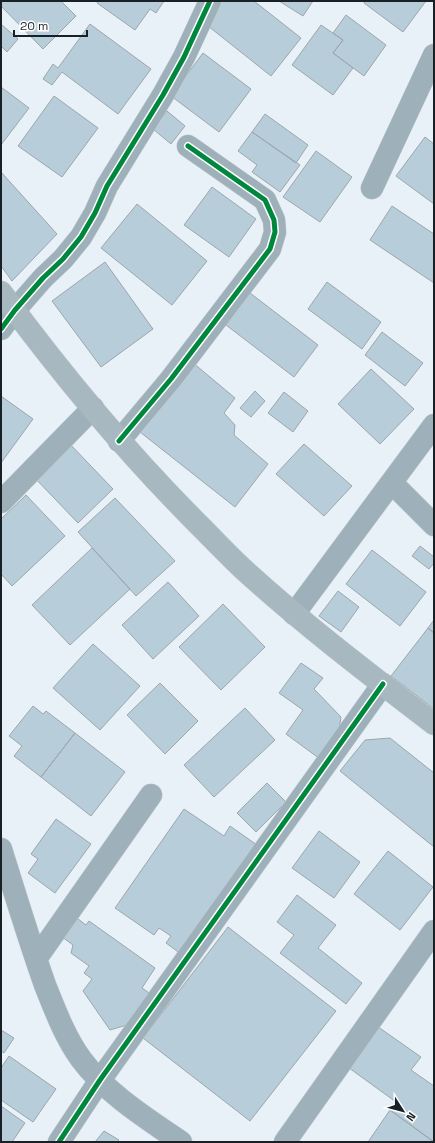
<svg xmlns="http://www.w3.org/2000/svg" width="435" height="1143" font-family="'Space Grotesk',sans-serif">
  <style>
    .building { fill: #b7cdd9; stroke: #9da6ab }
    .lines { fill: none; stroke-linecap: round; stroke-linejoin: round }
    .minor-casing { stroke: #c4cbd0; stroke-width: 23 }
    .secondary-casing { stroke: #c4cbd0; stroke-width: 23 }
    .minor { stroke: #9eb0b9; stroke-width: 22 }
    .secondary { stroke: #a7b8c1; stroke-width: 22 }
    .cycleway-casing { stroke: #fff; stroke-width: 8 }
    .cycleway { stroke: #00873e; stroke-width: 5 }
  </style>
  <rect width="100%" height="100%" fill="#e7f1f7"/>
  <path class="building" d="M 1,1 L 61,1 L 76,16 L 43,49 L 1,6 Z
    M 98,1 L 164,1 L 156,13 L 150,9 L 135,30 L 97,3 Z
    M 220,1 L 254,1 L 301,38 L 271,76 L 203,22 Z
    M 279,1 L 313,1 L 303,16 Z
    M 365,1 L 426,1 L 403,32 L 364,3 Z
    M 346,15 L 386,45 L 364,76 L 333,53 L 343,40 L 333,33 Z
    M 1,24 L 18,39 L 7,52 L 1,46 Z
    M 90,24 L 151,69 L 118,114 L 62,72 L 52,85 L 43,79 L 53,64 L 58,68 Z
    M 321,25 L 343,40 L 333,53 L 353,68 L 333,95 L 292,65 Z
    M 203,53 L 251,89 L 219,132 L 171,96 Z
    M 1,87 L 29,108 L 1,145 Z
    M 54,96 L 98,128 L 62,177 L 18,146 Z
    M 167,111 L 185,126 L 171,144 L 153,129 Z
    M 265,114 L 308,145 L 296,163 L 252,132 Z
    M 252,132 L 300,165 L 280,192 L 252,172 L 257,165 L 238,151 Z
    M 425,137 L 434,144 L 434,204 L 396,176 Z
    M 316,151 L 352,177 L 320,222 L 283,197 Z
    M 1,172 L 57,234 L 12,281 L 1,266 Z
    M 212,187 L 256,219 L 229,257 L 184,225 Z
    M 137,204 L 207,261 L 172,305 L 101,248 Z
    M 392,206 L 434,234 L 434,283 L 370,240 Z
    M 105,262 L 153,329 L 101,367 L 52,301 Z
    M 327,282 L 381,322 L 362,349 L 308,309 Z
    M 250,293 L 318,345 L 294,377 L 226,325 Z
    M 382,332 L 423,363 L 405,386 L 365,355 Z
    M 192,362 L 235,398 L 224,413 L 235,425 L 234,435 L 268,464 L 235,507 L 140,432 Z
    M 371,369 L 414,409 L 380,444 L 338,404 Z
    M 255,391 L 265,401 L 251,417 L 240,408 Z
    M 284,392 L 308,411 L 293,432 L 268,413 Z
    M 1,396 L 33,419 L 1,463 Z
    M 67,441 L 113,489 L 78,523 L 31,474 Z
    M 304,444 L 352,486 L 324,516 L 276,474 Z
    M 26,495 L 65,536 L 12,586 L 1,574 L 1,519 Z
    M 115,498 L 175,561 L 136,596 L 78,532 Z
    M 420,546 L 434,557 L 434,563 L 429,569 L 412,556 Z
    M 92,548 L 130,589 L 70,645 L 32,605 Z
    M 372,550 L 426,592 L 400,626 L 346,584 Z
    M 168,582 L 199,616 L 153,659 L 122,625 Z
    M 338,591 L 359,607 L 341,632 L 319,616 Z
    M 223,604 L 265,647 L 221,690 L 179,647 Z
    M 434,620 L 434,633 L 428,628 Z
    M 428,628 L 434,633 L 434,709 L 391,676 Z
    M 93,644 L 140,686 L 100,730 L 53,688 Z
    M 301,663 L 323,678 L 314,689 L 341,717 L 338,737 L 320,759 L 286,734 L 303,710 L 279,693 Z
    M 160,683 L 198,721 L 165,754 L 127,715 Z
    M 33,706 L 43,714 L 46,711 L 75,733 L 41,777 L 14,756 L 22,746 L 9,736 Z
    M 245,708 L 275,740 L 214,797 L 184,765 Z
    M 75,733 L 125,772 L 91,816 L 41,777 Z
    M 390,738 L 434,773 L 434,847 L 340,771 L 365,740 Z
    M 267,783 L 286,802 L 256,832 L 237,813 Z
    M 184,809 L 224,836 L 230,826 L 257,845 L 181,954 L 166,943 L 171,936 L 159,928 L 154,935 L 115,908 Z
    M 56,819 L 91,844 L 55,893 L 28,873 L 38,859 L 31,854 Z
    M 319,831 L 360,862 L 334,898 L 292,868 Z
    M 388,851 L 433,887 L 400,930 L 354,894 Z
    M 297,895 L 336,925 L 318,948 L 362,983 L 346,1004 L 280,953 L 294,935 L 277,922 Z
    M 73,915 L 86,925 L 89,921 L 155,968 L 142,988 L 155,997 L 137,1022 L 110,1030 L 83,991 L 92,979 L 84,973 L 89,966 L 71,953 L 73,945 L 58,934 Z
    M 228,927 L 336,1011 L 250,1121 L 143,1038 Z
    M 374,1024 L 421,1057 L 411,1070 L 434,1086 L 434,1142 L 390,1110 L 396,1102 L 345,1065 Z
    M 1,1030 L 14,1038 L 4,1053 L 1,1051 Z
    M 9,1056 L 56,1089 L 33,1122 L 1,1100 L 1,1068 Z
    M 1,1106 L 25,1123 L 12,1142 L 1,1142 Z
    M 390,1110 L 434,1142 L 368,1142 Z
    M 104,1131 L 119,1140 L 117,1142 L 95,1142 Z"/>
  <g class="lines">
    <defs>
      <path id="minor" d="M 372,188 L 434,55
        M 1,329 L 15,310 L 43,278 L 63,259 L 81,237 L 95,213 L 107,186 L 163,95 L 184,57 L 210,1
        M 119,441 L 171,379 L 270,249 L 275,232 L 274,220 L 265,200 L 188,146
        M 392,483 L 434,525
        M 1,502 L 93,408
        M 294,614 L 434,425
        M 1,849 C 15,894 29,940 45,985 C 55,1010 65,1037 81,1059 C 106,1093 146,1118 181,1142
        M 36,959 L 151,795
        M 59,1142 L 100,1080 L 383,684
        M 285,1142 L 434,931"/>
      <path id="secondary" d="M 1,292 C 62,375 128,454 201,527 C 215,541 228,555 242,568 C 303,624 369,674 434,724"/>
    </defs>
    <use href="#minor" class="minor-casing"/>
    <use href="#secondary" class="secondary-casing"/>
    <use href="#minor" class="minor"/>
    <use href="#secondary" class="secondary"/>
    <defs>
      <path id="cycleway" d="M 1,329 L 15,310 L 43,278 L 63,259 L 81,237 L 95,213 L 107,186 L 163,95 L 184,57 L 210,1
        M 119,441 L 171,379 L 270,249 L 275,232 L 274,220 L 265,200 L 188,146
        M 59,1142 L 100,1080 L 383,684"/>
    </defs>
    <use href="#cycleway" class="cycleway-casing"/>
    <use href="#cycleway" class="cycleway"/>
  </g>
  <rect width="435" height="1143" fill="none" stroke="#192127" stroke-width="4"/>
  <g transform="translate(403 1111) rotate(126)" stroke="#ffffff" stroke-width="3" paint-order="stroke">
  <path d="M0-3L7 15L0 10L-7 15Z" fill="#192127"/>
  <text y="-6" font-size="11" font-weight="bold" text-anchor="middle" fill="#192127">N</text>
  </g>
  <path d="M14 30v6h73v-6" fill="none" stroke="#192127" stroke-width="2"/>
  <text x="20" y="30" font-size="12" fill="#192127" stroke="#ffffff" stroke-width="3" paint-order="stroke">20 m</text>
</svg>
